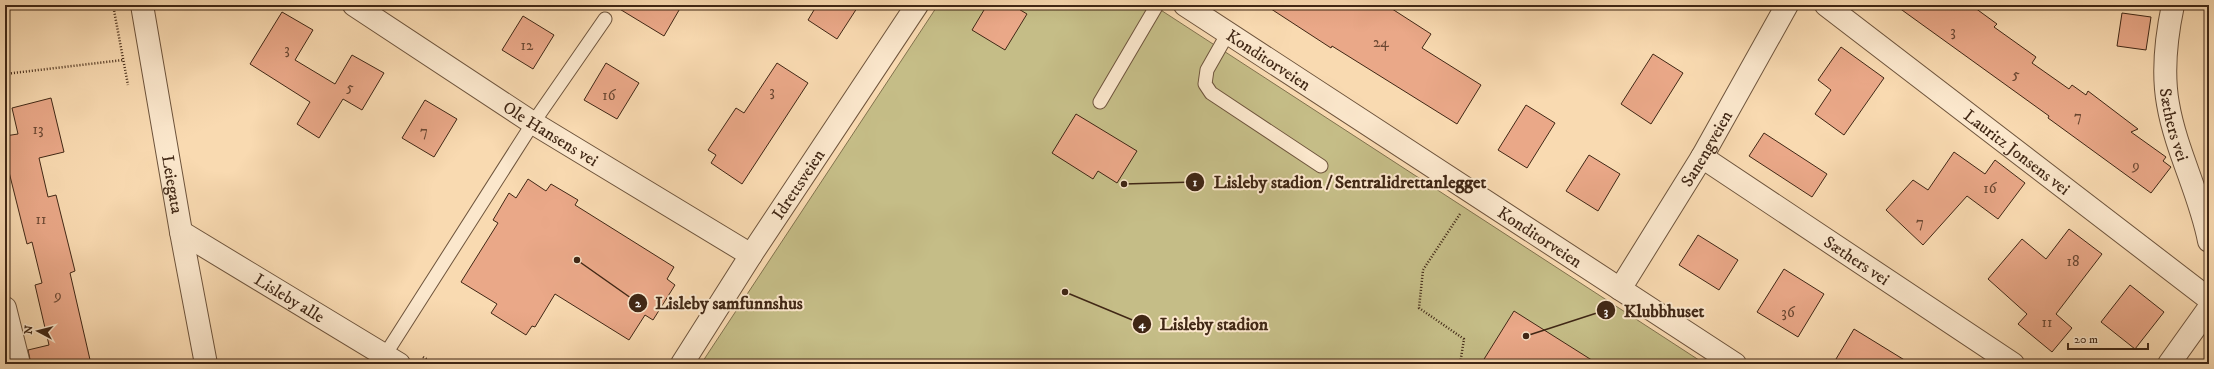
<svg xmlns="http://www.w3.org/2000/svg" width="2214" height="369" font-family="'IM FELL DW Pica',serif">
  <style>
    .green { fill: #c5bd87; stroke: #82724e }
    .building { fill: #eaa888; stroke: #402715 }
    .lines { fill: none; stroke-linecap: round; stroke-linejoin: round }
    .service-casing { stroke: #6e543c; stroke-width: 15 }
    .minor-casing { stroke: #6e543c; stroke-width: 24 }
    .tertiary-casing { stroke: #6e543c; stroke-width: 24 }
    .path { stroke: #402715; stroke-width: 2.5; stroke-dasharray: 1 2; stroke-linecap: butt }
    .service { stroke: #fbe7cc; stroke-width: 13 }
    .minor { stroke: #fbe7cc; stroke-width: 22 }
    .tertiary { stroke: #fbe7cc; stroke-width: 22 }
    .labels { text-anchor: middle; stroke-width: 4; stroke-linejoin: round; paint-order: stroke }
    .number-label { font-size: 15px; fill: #6a4732 }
    .street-label { font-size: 17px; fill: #402715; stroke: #fbe7cc }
    .leader { fill: none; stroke: #402715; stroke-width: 1.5 }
    .callout-dot { fill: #402715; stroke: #fbe7cc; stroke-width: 1.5 }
    .mark-label { font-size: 12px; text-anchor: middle; font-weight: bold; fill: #fff }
    .callout-label { font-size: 18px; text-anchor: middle; font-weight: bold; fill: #402715; stroke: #fbe7cc; stroke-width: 4; stroke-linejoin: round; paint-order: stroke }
  </style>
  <rect width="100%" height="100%" fill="#f9dab1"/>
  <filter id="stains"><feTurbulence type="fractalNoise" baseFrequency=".005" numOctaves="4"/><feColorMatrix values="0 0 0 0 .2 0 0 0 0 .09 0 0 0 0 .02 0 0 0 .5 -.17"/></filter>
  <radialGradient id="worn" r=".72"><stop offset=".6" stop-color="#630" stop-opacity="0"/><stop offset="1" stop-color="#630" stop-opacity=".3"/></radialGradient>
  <path class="green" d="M 938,5 L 1153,5 L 1705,364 L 701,364 Z"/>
  <path class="building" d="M 613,5 L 682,5 L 664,36 Z
    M 817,5 L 859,5 L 837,39 L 808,20 Z
    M 987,5 L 1012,5 L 1027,14 L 1005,50 L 972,30 Z
    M 1265,5 L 1386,5 L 1431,34 L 1422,48 L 1481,85 L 1457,124 L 1332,46 L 1331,48 Z
    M 1895,5 L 1971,5 L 1997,24 L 1994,27 L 2036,57 L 2032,63 L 2069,89 L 2072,85 L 2086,95 L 2088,91 L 2138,129 L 2131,132 L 2166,157 L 2163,161 L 2171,167 L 2151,193 L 2048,118 L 2049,116 Z
    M 282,12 L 313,30 L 295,60 L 335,84 L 352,55 L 384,73 L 362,110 L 343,99 L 319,138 L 297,124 L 310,102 L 250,64 Z
    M 2122,13 L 2151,17 L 2146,50 L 2117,46 Z
    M 523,16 L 554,35 L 533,69 L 502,50 Z
    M 1841,47 L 1884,78 L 1844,135 L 1815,114 L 1831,90 L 1818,80 Z
    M 1653,54 L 1683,73 L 1651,124 L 1621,104 Z
    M 606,63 L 639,83 L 617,119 L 584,100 Z
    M 777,63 L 808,83 L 742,184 L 711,163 L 716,155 L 708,150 L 736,108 L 744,113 Z
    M 51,98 L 64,152 L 39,158 L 48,197 L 56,195 L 75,271 L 70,273 L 91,364 L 31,364 L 28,350 L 49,345 L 35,285 L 42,283 L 32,242 L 27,244 L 8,168 L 5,169 L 5,136 L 18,134 L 12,108 Z
    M 425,100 L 457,119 L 434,157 L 402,138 Z
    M 1526,105 L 1555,123 L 1527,168 L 1498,150 Z
    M 1076,114 L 1137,151 L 1117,183 L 1098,171 L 1093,179 L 1052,153 Z
    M 1764,133 L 1827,174 L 1812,197 L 1749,156 Z
    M 1954,152 L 1985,174 L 1995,160 L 2025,183 L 1998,219 L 1967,196 L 1923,245 L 1886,210 L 1913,180 L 1928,190 Z
    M 1589,155 L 1620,174 L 1598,211 L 1566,191 Z
    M 528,179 L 546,191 L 551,184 L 578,200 L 575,205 L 674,267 L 667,279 L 675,285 L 653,320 L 645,315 L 629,340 L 555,294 L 535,327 L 532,326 L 526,335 L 491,313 L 497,304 L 461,282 L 498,223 L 493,220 L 509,193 L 516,198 Z
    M 2069,229 L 2102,254 L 2056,314 L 2072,328 L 2052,352 L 2018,324 L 2027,314 L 1988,279 L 2022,239 L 2046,259 Z
    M 1698,235 L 1738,260 L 1719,290 L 1679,265 Z
    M 1784,269 L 1824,294 L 1798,337 L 1757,312 Z
    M 2130,285 L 2164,312 L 2135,349 L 2101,322 Z
    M 1514,311 L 1598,364 L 1481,364 Z
    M 1854,329 L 1911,364 L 1833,364 Z"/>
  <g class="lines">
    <defs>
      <path id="service" d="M 1228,33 L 1207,70 L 1205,84 L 1211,93 L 1321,166
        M 1100,102 L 1157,5
        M 385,355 L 533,123 L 605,19"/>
      <g id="minor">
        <path id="s1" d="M 354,5 L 533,123 L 751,255"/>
        <path id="s2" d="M 1185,5 L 1735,364"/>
        <path id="s3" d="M 1826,5 L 2209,299"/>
        <path id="s4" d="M 2173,5 C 2166,38 2162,71 2168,104 C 2176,151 2200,194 2209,241"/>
        <path id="s5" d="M 1702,157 L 2013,364"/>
        <path id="s6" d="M 181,232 L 399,364"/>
        <path id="s7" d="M 1620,289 L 1702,157 L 1787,5"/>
        <path d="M 5,308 L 19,364"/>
        <path id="s8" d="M 682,364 L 751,255 L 917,5"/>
        <path d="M 2169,364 L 2209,308"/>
      </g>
      <g id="tertiary">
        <path id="s9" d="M 142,5 L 181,232 L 206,364"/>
      </g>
    </defs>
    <use href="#service" class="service-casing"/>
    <use href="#minor" class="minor-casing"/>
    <use href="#tertiary" class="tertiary-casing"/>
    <path class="path" d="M 113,5 L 128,85
      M 5,74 L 123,60
      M 1460,214 L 1423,270 L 1419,308 L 1464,339 L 1460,364
      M 423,357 L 434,364"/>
    <use href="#service" class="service"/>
    <use href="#minor" class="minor"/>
    <use href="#tertiary" class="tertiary"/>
  </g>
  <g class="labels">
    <g class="number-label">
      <text x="1953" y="36">3</text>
      <text x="1381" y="47">24</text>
      <text x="527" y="50">12</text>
      <text x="287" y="54">3</text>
      <text x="2016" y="79">5</text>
      <text x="350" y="92">5</text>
      <text x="772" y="96">3</text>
      <text x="609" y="100">16</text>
      <text x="2078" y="121">7</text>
      <text x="38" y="134">13</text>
      <text x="424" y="136">7</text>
      <text x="2136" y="170">9</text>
      <text x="1990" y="193">16</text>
      <text x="41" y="224">11</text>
      <text x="1920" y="227">7</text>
      <text x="2073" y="266">18</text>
      <text x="58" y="300">9</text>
      <text x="1788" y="317">36</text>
      <text x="2047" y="327">11</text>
    </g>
    <g class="street-label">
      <text dy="6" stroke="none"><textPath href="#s2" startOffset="100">Konditorveien</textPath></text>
      <text dy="6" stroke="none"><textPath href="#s4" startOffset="121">Sæthers vei</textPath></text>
      <text dy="6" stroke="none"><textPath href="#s1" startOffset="235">Ole Hansens vei</textPath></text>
      <text dy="6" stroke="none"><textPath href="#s7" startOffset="165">Sanengveien</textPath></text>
      <text dy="6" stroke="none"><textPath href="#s3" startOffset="241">Lauritz Jonsens vei</textPath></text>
      <text dy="6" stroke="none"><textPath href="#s8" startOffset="214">Idrettsveien</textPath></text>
      <text dy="6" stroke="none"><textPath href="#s9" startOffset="182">Leiegata</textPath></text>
      <text dy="6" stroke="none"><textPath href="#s2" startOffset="424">Konditorveien</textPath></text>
      <text dy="6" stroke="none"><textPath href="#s5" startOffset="186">Sæthers vei</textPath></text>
      <text dy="6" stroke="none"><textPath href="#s6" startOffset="127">Lisleby alle</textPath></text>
    </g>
  </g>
  <path class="leader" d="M1124 184L1195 182M577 260L638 303M1526 336L1606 310M1065 292L1142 324"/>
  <g class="callout-dot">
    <circle cx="1124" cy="184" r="4"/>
    <circle cx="577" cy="260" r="4"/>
    <circle cx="1526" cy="336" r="4"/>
    <circle cx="1065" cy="292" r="4"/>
    <circle cx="1195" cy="182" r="10"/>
    <circle cx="638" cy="303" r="10"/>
    <circle cx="1606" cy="310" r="10"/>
    <circle cx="1142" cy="324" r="10"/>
  </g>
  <g class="mark-label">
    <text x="1195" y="186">1</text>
    <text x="638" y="307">2</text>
    <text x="1606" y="315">3</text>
    <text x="1142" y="328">4</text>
  </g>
  <g class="callout-label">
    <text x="1350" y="188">Lisleby stadion / Sentralidrettanlegget</text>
    <text x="729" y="309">Lisleby samfunnshus</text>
    <text x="1664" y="317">Klubbhuset</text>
    <text x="1214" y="330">Lisleby stadion</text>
  </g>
  <rect width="2214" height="369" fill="none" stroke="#f9dab1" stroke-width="20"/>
  <rect x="6" y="6" width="2202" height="357" fill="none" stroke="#402715" stroke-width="2"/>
  <rect x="10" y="10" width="2194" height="349" fill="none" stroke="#402715"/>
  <g transform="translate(38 331) rotate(277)" stroke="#fbe7cc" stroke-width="3" paint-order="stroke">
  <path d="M0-3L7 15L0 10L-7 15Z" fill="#402715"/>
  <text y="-6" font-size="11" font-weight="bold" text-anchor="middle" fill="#402715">N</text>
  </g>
  <path d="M2068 343v6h80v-6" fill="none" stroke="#402715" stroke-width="2"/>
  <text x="2074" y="343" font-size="12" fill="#402715" stroke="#fbe7cc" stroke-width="3" paint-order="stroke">20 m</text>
  <rect width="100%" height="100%" filter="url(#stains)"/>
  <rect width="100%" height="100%" fill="url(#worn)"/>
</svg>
